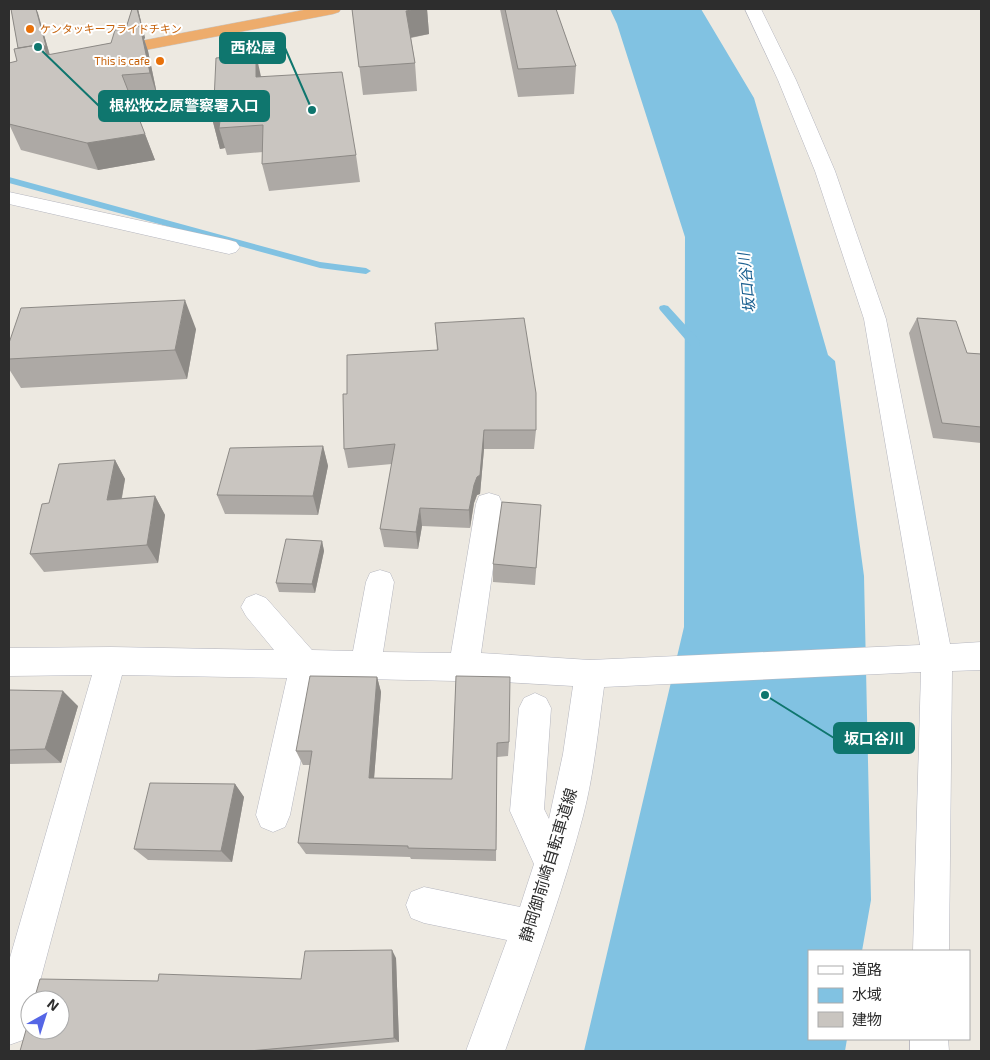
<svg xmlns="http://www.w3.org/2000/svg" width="990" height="1060" font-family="'Exo 2','Noto Sans JP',sans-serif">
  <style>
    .water { fill: #81c2e2 }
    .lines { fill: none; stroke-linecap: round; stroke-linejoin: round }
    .stream { fill: #81c2e2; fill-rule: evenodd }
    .minor-casing { stroke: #b5b6bf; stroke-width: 1 }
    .highway-casing { stroke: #c8c8c8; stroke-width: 1 }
    .minor { fill: #fff; fill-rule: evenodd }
    .highway { fill: #edac6c; fill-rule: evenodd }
    .wall { fill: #ada9a5 }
    .shaded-wall { fill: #8d8a86 }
    .building { fill: #c9c5c0; stroke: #8d8a86 }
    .food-dot { fill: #e8710a; stroke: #fff; stroke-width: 2 }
    .labels { text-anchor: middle; stroke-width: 4; stroke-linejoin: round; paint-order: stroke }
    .far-food-label { font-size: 11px; fill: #c56008; stroke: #fff; text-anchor: start }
    .water-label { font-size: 15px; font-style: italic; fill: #1d6191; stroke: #fff }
    .near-street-label { font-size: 16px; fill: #2d2d2d; stroke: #fff }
    .leader { fill: none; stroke: #0f766e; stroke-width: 2 }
    .callout-dot { fill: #0f766e; stroke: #fff; stroke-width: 2 }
    .callout { fill: #0f766e; stroke: #0f766e; stroke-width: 2 }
    .callout-label { font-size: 15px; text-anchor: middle; font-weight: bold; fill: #fff }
  </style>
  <rect width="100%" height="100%" fill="#ede9e1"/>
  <path class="water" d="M 610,9 L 701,9 L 754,98 L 828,355 L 835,361 L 864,576 L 871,900 L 862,951 L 809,951 L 809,1039 L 847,1039 L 845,1051 L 584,1051 L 684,627 L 685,237 L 617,24 Z"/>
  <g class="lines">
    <path class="stream" d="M 9,177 L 320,262 L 366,268 L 371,271 L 366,274 L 320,268 L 9,183 Z
      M 664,305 L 668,306 L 699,340 L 700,343 L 699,346 L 691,346 L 660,310 L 659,308 L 660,306 Z"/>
    <defs>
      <path id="minor" d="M 745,9 L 761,9 L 796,80 L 835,171 L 886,319 L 950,644 L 981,642 L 981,670 L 952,671 L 949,951 L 913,951 L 921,672 L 604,687 C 598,730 594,774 583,816 C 562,895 533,973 505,1051 L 466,1051 L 507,940 L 424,923 L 411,918 L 406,905 L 411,892 L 424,887 L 520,907 L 534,864 L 510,811 L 519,708 L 524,698 L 535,693 L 546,698 L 551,708 L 544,809 L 549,819 L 563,754 L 573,686 L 502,682 L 317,678 L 290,815 L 285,827 L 273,832 L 261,827 L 256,815 L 287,678 L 122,675 L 35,1000 L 30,1000 L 30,1020 L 23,1040 L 9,1045 L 9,961 L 92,675 L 9,676 L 9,648 L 111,647 L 274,650 L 246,616 L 241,607 L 246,598 L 256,594 L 266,598 L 312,650 L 353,651 L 366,582 L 370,573 L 380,570 L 390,573 L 394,582 L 383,652 L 451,653 L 476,504 L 479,496 L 489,493 L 499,496 L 502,504 L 481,653 L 590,660 L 920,645 L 864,319 L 815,171 L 778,80 Z
        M 9,192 L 229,240 L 236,242 L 240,247 L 236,252 L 229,254 L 9,204 Z
        M 910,1039 L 948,1039 L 949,1051 L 910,1051 Z"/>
      <path id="highway" d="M 309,9 L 341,9 L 339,12 L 333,14 L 109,57 L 103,56 L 101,52 L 103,48 L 109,47 Z"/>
    </defs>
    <use href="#minor" class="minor-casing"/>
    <use href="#highway" class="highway-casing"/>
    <use href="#minor" class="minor"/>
    <use href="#highway" class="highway"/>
  </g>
  <path class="wall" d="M 11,9 L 36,9 L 50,55 L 111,43 L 126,28 L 132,9 L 138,9 L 145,38 L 144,39 L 148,51 L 158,99 L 132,101 L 145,134 L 155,160 L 98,170 L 21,150 L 9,124 L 18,48 Z
    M 352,9 L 427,9 L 429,34 L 411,38 L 415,63 L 417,91 L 363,95 Z
    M 500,9 L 556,9 L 576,66 L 574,94 L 518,97 Z
    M 261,76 L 356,155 L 360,182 L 269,191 L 262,164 L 263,152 L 227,155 L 225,148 L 220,149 L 213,122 Z
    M 917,318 L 967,353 L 981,354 L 981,443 L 933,438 L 909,333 Z
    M 435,323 L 536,430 L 534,449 L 484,449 L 480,494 L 477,495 L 474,503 L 470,528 L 422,526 L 418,549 L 384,547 L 380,529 L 392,464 L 348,468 L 344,449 L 347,394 L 437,350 Z
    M 196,329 L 187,379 L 21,388 L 9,369 L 9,343 Z
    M 323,446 L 328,466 L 318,515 L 225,514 L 217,495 Z
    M 115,460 L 125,479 L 122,498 L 155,496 L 165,515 L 158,563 L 44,572 L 30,554 L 49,503 Z
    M 541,505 L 535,585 L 493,582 L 493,564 Z
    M 322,541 L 324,551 L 315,593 L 279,592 L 276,583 Z
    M 456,676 L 509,742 L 508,756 L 497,757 L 496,861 L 411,859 L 410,857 L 306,854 L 298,843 L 310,765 L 303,765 L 296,751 L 377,677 L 381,692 L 374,778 L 452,779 Z
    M 9,690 L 78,706 L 61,763 L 9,764 Z
    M 235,784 L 244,797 L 232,862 L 148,860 L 134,849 Z
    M 396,958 L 399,1042 L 298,1051 L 20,1051 L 158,981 L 301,979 Z"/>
  <path class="shaded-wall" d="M 36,9 L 38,13 L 50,56 L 47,57 Z
    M 137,9 L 138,9 L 145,38 L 144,39 L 148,51 L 158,99 L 150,73 L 140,28 Z
    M 416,9 L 427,9 L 429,34 L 408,38 L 406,11 Z
    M 256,54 L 262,81 L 256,77 Z
    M 220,121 L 219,128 L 225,148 L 220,149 L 213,122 Z
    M 145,134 L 155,160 L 98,170 L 87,143 Z
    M 185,300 L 196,329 L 187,379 L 175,350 Z
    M 484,430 L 484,449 L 480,494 L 477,495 L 474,503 L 470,528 L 469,510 Z
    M 323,446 L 328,466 L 318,515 L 313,496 Z
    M 115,460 L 125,479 L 118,518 L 107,500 Z
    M 155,496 L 165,515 L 158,563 L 147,545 Z
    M 420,508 L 422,526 L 418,549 L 416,532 Z
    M 322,541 L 324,551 L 315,593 L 312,584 Z
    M 377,677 L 381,692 L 373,791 L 369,778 Z
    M 63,691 L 78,706 L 61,763 L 45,749 Z
    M 235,784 L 244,797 L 232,862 L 221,851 Z
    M 392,950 L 396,958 L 399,1042 L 394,1038 Z"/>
  <path class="building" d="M 11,9 L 36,9 L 46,46 L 44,46 L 43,44 L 18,48 Z
    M 132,9 L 137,9 L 142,28 L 140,28 L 140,26 L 126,28 Z
    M 352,9 L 416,9 L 406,11 L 415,63 L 359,67 Z
    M 505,9 L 556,9 L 576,66 L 518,69 Z
    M 140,26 L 150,73 L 122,75 L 145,134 L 87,143 L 9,124 L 9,63 L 17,61 L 14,49 L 43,44 L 47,55 L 111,43 L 115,30 Z
    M 256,54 L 256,77 L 342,72 L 356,155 L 262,164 L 263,125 L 219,128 L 220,121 L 213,122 L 216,58 Z
    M 185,300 L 175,350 L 9,359 L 9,343 L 21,308 Z
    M 524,318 L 536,393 L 536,430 L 484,430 L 480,475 L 477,477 L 474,485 L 469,510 L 420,508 L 416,532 L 380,529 L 395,444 L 344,449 L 343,394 L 347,394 L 347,355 L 438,350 L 435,323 Z
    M 917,318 L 956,321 L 967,353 L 981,354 L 981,427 L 942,423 Z
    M 323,446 L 313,496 L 217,495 L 230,448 Z
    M 115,460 L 107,500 L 155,496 L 147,545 L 30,554 L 42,504 L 49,503 L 59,464 Z
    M 502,502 L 541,505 L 536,568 L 493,564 Z
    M 286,539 L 322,541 L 312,584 L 276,583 Z
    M 310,676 L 377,677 L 369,778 L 452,779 L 456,676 L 510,677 L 509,742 L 497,743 L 496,850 L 408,848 L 408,846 L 298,843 L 312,751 L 296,751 Z
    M 9,690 L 63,691 L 45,749 L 9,750 Z
    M 150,783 L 235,784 L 221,851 L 134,849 Z
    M 392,950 L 394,1038 L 249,1051 L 20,1051 L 30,1016 L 30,1030 L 60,1030 L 60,1000 L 34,1000 L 40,979 L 158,981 L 159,974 L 301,979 L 305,951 Z"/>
  <g class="food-dot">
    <circle cx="30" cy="29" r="5"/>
    <circle cx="160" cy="61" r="5"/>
  </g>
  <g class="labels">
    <g class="far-food-label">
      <text x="40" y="33">ケンタッキーフライドチキン</text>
      <text x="150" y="65" text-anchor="end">This is cafe</text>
    </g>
    <g class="water-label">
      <text transform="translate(747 283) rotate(-96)" y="5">坂口谷川</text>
    </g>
    <g class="near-street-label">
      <text transform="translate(548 865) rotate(-73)" y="6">静岡御前崎自転車道線</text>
    </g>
  </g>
  <path class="leader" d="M312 110L285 48M38 47L99 106M765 695L834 738"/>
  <g class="callout-dot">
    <circle cx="312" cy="110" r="5"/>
    <circle cx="38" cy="47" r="5"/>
    <circle cx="765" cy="695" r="5"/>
  </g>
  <g class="callout">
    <rect x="220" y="33" width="65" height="30" rx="5"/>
    <rect x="99" y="91" width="170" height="30" rx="5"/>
    <rect x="834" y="723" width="80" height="30" rx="5"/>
  </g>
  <g class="callout-label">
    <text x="253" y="53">西松屋</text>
    <text x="184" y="111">根松牧之原警察署入口</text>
    <text x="874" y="744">坂口谷川</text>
  </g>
  <rect width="990" height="1060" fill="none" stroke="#2d2d2d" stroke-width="20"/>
  <rect x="808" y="950" width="162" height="90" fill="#ffffff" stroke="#ababab"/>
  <rect x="818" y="966" width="25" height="8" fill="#ffffff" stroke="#ababab"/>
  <text x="852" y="975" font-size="15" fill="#2d2d2d">道路</text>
  <rect x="818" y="988" width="25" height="15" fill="#81c2e2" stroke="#ababab"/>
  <text x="852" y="1000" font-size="15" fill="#2d2d2d">水域</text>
  <rect x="818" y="1012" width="25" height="15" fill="#c9c5c0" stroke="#ababab"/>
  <text x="852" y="1025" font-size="15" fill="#2d2d2d">建物</text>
  <g transform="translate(45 1015) rotate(39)"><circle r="24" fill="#ffffff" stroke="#ababab"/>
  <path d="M0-4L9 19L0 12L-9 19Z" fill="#5566e6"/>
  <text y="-8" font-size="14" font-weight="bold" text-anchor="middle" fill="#2d2d2d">N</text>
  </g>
</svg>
